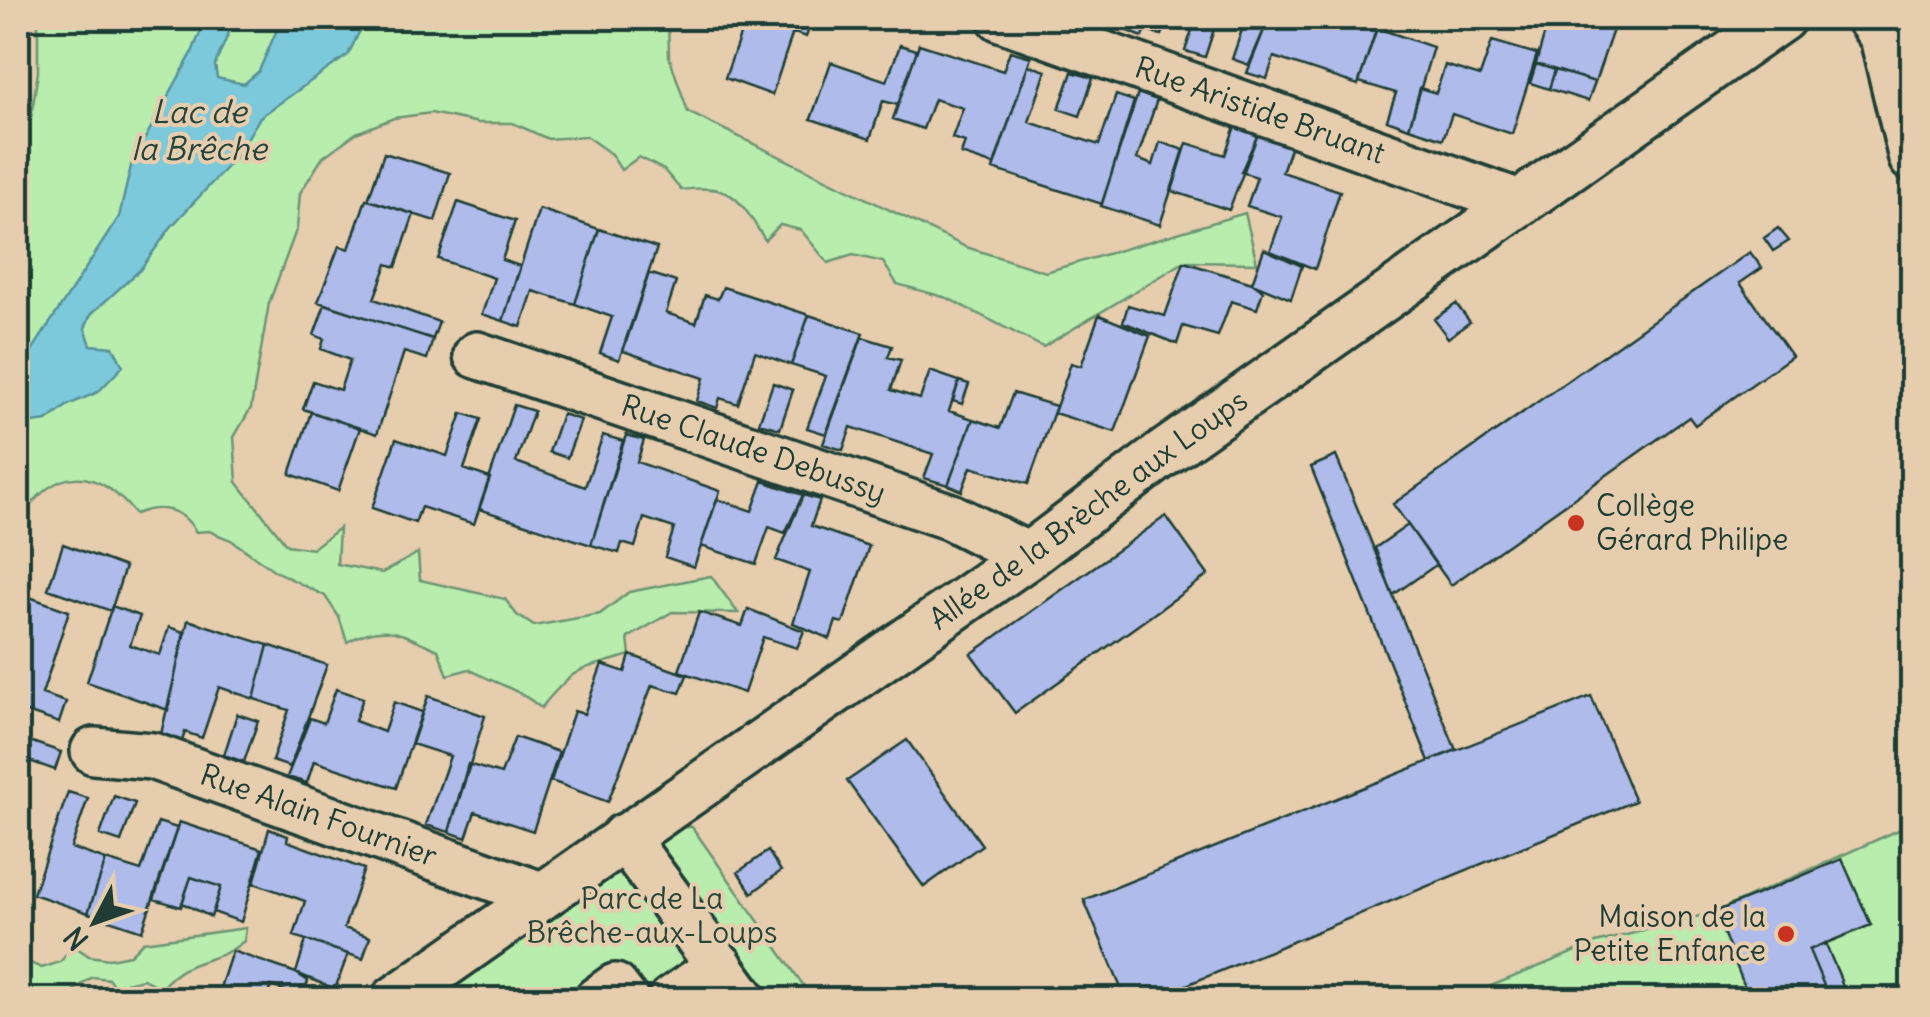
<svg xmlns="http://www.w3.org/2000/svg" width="1930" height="1017" font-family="Delius,sans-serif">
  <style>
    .green { fill: #b9edae; stroke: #6c9571; stroke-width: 2.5 }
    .water { fill: #7cc9db; stroke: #579198; stroke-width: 2.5 }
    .building { fill: #afbbeb; stroke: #1f3d34; stroke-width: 2.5 }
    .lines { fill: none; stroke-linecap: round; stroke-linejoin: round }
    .minor-casing { stroke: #1f3d34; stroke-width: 52 }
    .minor { stroke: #e6cdae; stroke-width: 45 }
    .poi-dot { fill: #c8321e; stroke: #e6cdae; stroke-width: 4 }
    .labels { text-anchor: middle; stroke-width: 8; stroke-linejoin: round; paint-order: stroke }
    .street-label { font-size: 30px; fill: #1f3d34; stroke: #e6cdae }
    .poi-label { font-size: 30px; fill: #1f3d34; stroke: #e6cdae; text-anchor: start }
    .park-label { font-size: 30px; fill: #27463a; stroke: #e6cdae }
    .water-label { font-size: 32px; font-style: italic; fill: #24443c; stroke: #e6cdae }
  </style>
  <rect width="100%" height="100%" fill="#e6cdae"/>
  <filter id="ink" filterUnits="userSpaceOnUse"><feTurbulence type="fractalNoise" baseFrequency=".01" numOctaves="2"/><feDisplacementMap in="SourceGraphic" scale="20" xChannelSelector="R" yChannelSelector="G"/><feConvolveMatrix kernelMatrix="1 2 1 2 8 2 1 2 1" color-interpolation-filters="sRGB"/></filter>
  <g filter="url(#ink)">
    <path class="green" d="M 38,18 L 668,18 L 669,56 L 688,112 L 966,247 L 1046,272 L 1245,213 L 1257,263 L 1184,262 L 1043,347 L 947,298 L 897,284 L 883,262 L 853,255 L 828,263 L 801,230 L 780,225 L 765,240 C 739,199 734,183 681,190 L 664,170 L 639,157 L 621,170 L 611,154 L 586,136 L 548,139 L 513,123 L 479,123 L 431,113 L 394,118 L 356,133 L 323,157 L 300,193 L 297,228 L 269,303 L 251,408 L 234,437 L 237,482 L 287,545 L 312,549 L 339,528 L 337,564 L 382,573 L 418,553 L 420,580 L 505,599 L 517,615 L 534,626 L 600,614 L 629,592 L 711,576 L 738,613 L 672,612 L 628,638 L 630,655 C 579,671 578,663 541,708 C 518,688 495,684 469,669 L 448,675 L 438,650 C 401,634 385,620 347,642 L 339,617 L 325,596 L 275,571 L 231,540 L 209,531 L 196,532 C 182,508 160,504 135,514 C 96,465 55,465 21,519 L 18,515 L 18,196 L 25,179 L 18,128 L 31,118 L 38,72 Z
      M 1912,824 L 1912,999 L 1457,1000 L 1596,943 L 1715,912 Z
      M 653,827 L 692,827 L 813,999 L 394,1000 Z
      M 246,928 L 244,941 C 215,966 190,954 161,988 L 143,979 L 125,983 L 119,994 L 109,979 L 92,977 L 62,999 L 30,999 L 18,985 L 18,958 L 42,968 L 60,962 L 74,946 L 89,956 L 109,959 L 130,955 L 143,942 Z"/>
    <path class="water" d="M 206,18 L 235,18 L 215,65 L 217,78 L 244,84 L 259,71 L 282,18 L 366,18 L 348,55 L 260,117 L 236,157 L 171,227 L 140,270 L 91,314 L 85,328 L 91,345 L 113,347 L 123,366 L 98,392 L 68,405 L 47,421 L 25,424 L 18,414 L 18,372 L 119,217 L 132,162 L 191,55 Z"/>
    <path class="building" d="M 746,18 L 793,32 L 772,95 L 725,78 Z
      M 748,18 L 813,18 L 806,37 Z
      M 1126,18 L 1149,18 L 1143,37 L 1122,29 Z
      M 1149,18 L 1169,18 L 1162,35 L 1145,31 Z
      M 1196,18 L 1217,20 L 1205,57 L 1185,51 Z
      M 1246,18 L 1269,18 L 1249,65 L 1232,59 Z
      M 1286,18 L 1315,18 L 1345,29 L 1349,18 L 1380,18 L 1358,85 L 1274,57 L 1267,79 L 1247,73 L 1268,20 L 1283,24 Z
      M 1549,18 L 1617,18 L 1595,82 L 1536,64 Z
      M 1377,28 L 1433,47 L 1409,128 L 1387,120 L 1396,93 L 1359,82 Z
      M 1492,41 L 1537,54 L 1512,134 L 1452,114 L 1443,139 L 1409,128 L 1420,88 L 1436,93 L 1445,65 L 1480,76 Z
      M 919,44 L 1003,71 L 1010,51 L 1031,57 L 994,165 L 961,154 L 965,142 L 952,138 L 963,108 L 934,99 L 923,129 L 893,119 Z
      M 900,45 L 917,50 L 898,105 L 883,101 L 870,139 L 811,119 L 831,62 L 887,81 Z
      M 1536,64 L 1555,70 L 1549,89 L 1530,83 Z
      M 1028,65 L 1046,71 L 1029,122 L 1099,145 L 1116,95 L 1134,101 L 1102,204 L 993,169 Z
      M 1555,70 L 1595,82 L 1588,101 L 1549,89 Z
      M 1072,72 L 1093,78 L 1080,116 L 1059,109 Z
      M 1138,93 L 1157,100 L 1137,159 L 1153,165 L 1160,142 L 1184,150 L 1160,225 L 1101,206 Z
      M 1235,126 L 1258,134 L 1229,210 L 1172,191 L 1187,143 L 1225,155 Z
      M 1258,134 L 1291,145 L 1282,172 L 1340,191 L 1315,269 L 1270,251 L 1282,217 L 1247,206 L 1257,177 L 1241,172 Z
      M 384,153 L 450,173 L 435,221 L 368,200 Z
      M 366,199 L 414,214 L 396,267 L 387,264 L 374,299 L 439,322 L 433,339 L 318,302 L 339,246 L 349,249 Z
      M 458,202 L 515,221 L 502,260 L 520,266 L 503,321 L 482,314 L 494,278 L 438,259 Z
      M 539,209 L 599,229 L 575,304 L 533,291 L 521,327 L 503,321 Z
      M 1778,228 L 1789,241 L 1773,251 L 1764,238 Z
      M 599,229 L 657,248 L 619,360 L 600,353 L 612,317 L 575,304 Z
      M 1264,249 L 1302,266 L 1291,299 L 1252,283 Z
      M 1750,252 L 1762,268 L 1740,283 L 1792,356 L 1695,425 L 1689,417 L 1451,585 L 1393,504 Z
      M 1184,262 L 1252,283 L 1263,291 L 1257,309 L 1231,301 L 1218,336 L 1183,326 L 1177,344 L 1123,322 L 1128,305 L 1165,316 Z
      M 649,273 L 676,282 L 666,313 L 696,323 L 705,295 L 718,299 L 723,287 L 809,315 L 791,365 L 755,352 L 738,404 L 720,398 L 717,408 L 697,401 L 704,378 L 623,351 Z
      M 325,304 L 433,339 L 427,359 L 404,352 L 377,434 L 303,409 L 313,381 L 340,390 L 350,360 L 321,349 L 324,339 L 314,335 Z
      M 1456,304 L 1470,322 L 1448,338 L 1434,319 Z
      M 809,315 L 863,333 L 826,434 L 807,428 L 826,376 L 791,365 Z
      M 1099,315 L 1150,336 L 1115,432 L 1054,413 L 1071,363 L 1081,366 Z
      M 862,337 L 892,346 L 888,357 L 901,360 L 891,390 L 920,399 L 930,371 L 959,381 L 949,411 L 973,419 L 948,485 L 924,478 L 933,454 L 851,427 L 843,450 L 823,444 Z
      M 959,381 L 969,384 L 962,404 L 953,401 Z
      M 773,383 L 793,390 L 780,429 L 759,423 Z
      M 1013,393 L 1056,406 L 1028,484 L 971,467 L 962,491 L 948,485 L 973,419 L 1000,428 Z
      M 514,405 L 534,411 L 516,462 L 585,487 L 603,435 L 623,441 L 591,545 L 479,509 Z
      M 311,412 L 360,428 L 338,491 L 290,474 Z
      M 462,413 L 481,419 L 464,469 L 490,478 L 474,524 L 421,507 L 415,523 L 372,508 L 396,439 L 447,456 Z
      M 562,414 L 581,420 L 567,458 L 549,452 Z
      M 626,435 L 644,440 L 637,462 L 720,491 L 694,567 L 665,557 L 674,528 L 644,518 L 635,547 L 622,543 L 619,553 L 591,545 Z
      M 1336,456 L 1456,750 L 1429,761 L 1311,467 Z
      M 763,481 L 803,495 L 785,533 L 769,527 L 756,564 L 701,546 L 717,499 L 752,511 Z
      M 803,495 L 820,500 L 811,526 L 869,546 L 843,623 L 836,621 L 830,639 L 793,623 L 810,572 L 776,560 Z
      M 1166,516 L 1208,575 L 1015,713 L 971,654 Z
      M 1408,525 L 1436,565 L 1393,595 L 1375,548 Z
      M 63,544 L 125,567 L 111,611 L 48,589 Z
      M 18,593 L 69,611 L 42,694 L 66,702 L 59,723 L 18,709 Z
      M 112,606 L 140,616 L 130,645 L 160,655 L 169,627 L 184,632 L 168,710 L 87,682 Z
      M 748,609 L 804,631 L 797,648 L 763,637 L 744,693 L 679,671 L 699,612 L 742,626 Z
      M 188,620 L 268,645 L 254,699 L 219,687 L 202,738 L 185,732 L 182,741 L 161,734 Z
      M 268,645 L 327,665 L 290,767 L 272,761 L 289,710 L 254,699 Z
      M 630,655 L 687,675 L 680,693 L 652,685 L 608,802 L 551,781 L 574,711 L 584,714 L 602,664 L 625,672 Z
      M 336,689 L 363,698 L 355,721 L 384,732 L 394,702 L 422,712 L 396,788 L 314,761 L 307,783 L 287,777 L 310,718 L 324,723 Z
      M 428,696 L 485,716 L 449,832 L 426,825 L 450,756 L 412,744 Z
      M 1591,696 L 1635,801 L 1150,1000 L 1126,1000 L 1084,900 Z
      M 237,714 L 258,721 L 244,762 L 224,755 Z
      M 18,737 L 61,752 L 55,770 L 18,757 Z
      M 515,737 L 559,752 L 533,831 L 475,812 L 466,838 L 449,832 L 468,764 L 501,774 Z
      M 907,740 L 982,845 L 924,887 L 847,781 Z
      M 68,792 L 88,798 L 71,848 L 106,860 L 88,913 L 33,894 Z
      M 114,796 L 135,803 L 121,842 L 100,835 Z
      M 158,822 L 177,828 L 142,931 L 88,913 L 106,860 L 141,871 Z
      M 179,822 L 262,849 L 241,922 L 213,912 L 221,887 L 191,877 L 181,907 L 154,899 Z
      M 269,829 L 288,836 L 287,841 L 364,869 L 344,928 L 370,937 L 363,959 L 294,936 L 305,901 L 254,883 Z
      M 18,839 L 31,844 L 18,883 Z
      M 768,851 L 781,871 L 752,893 L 738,872 Z
      M 1842,859 L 1871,925 L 1809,950 L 1830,1000 L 1750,1000 L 1715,912 Z
      M 191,877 L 221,887 L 211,917 L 182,903 Z
      M 306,940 L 348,954 L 335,989 L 296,973 Z
      M 1825,943 L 1839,975 L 1848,1000 L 1830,1000 L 1809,950 Z
      M 232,951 L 296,973 L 308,981 L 303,997 L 271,986 L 266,1000 L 216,1000 Z
      M 1896,987 L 1901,1000 L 1866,1000 Z
      M 161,988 L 195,1000 L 159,1000 Z"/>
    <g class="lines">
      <defs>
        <g id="minor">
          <path id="s1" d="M 1001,18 L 1519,203"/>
          <path d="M 1869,18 L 1883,37 L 1912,158"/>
          <path id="s2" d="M 477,355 L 951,517 L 1028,556"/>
          <path id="s3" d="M 94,751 L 152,756 L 541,895"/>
          <path d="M 624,837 L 744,1000"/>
          <path id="s4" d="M 394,1000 L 1028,556 L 1163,454 L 1782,18"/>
          <path d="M 597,1000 L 615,987 L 625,1000"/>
          <path d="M 671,1000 L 720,966"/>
        </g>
      </defs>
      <use href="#minor" class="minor-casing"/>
      <use href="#minor" class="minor"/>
    </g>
  </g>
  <g class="poi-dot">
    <circle cx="1576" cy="523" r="10"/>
    <circle cx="1786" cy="934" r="10"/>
  </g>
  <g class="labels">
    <g class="street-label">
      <text dy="10" stroke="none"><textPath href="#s1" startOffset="275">Rue Aristide Bruant</textPath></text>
      <text dy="10" stroke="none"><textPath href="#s2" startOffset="292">Rue Claude Debussy</textPath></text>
      <text dy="10" stroke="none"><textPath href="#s4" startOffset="850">Allée de la Brèche aux Loups</textPath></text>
      <text dy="10" stroke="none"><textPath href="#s3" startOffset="235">Rue Alain Fournier</textPath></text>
    </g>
    <g class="poi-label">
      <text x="1596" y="516">Collège<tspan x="1596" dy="34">Gérard Philipe</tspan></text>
      <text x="1766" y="927" text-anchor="end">Maison de la<tspan x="1766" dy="34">Petite Enfance</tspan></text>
    </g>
    <g class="park-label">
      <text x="652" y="909">Parc de La<tspan x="652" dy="34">Brêche-aux-Loups</tspan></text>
    </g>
    <g class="water-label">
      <text x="199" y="123">Lac de<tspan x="199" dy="37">la Brêche</tspan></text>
    </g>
  </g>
  <rect width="1930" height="1017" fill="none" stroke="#e6cdae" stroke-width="60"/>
  <rect x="30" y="30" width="1870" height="957" fill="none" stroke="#1f3d34" stroke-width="4" filter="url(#ink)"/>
  <g transform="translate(95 922) rotate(229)" stroke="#e6cdae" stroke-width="8" paint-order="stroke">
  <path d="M0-8L18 38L0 25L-18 38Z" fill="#1f3d34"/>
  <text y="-15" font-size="28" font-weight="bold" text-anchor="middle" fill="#1f3d34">N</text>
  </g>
</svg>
